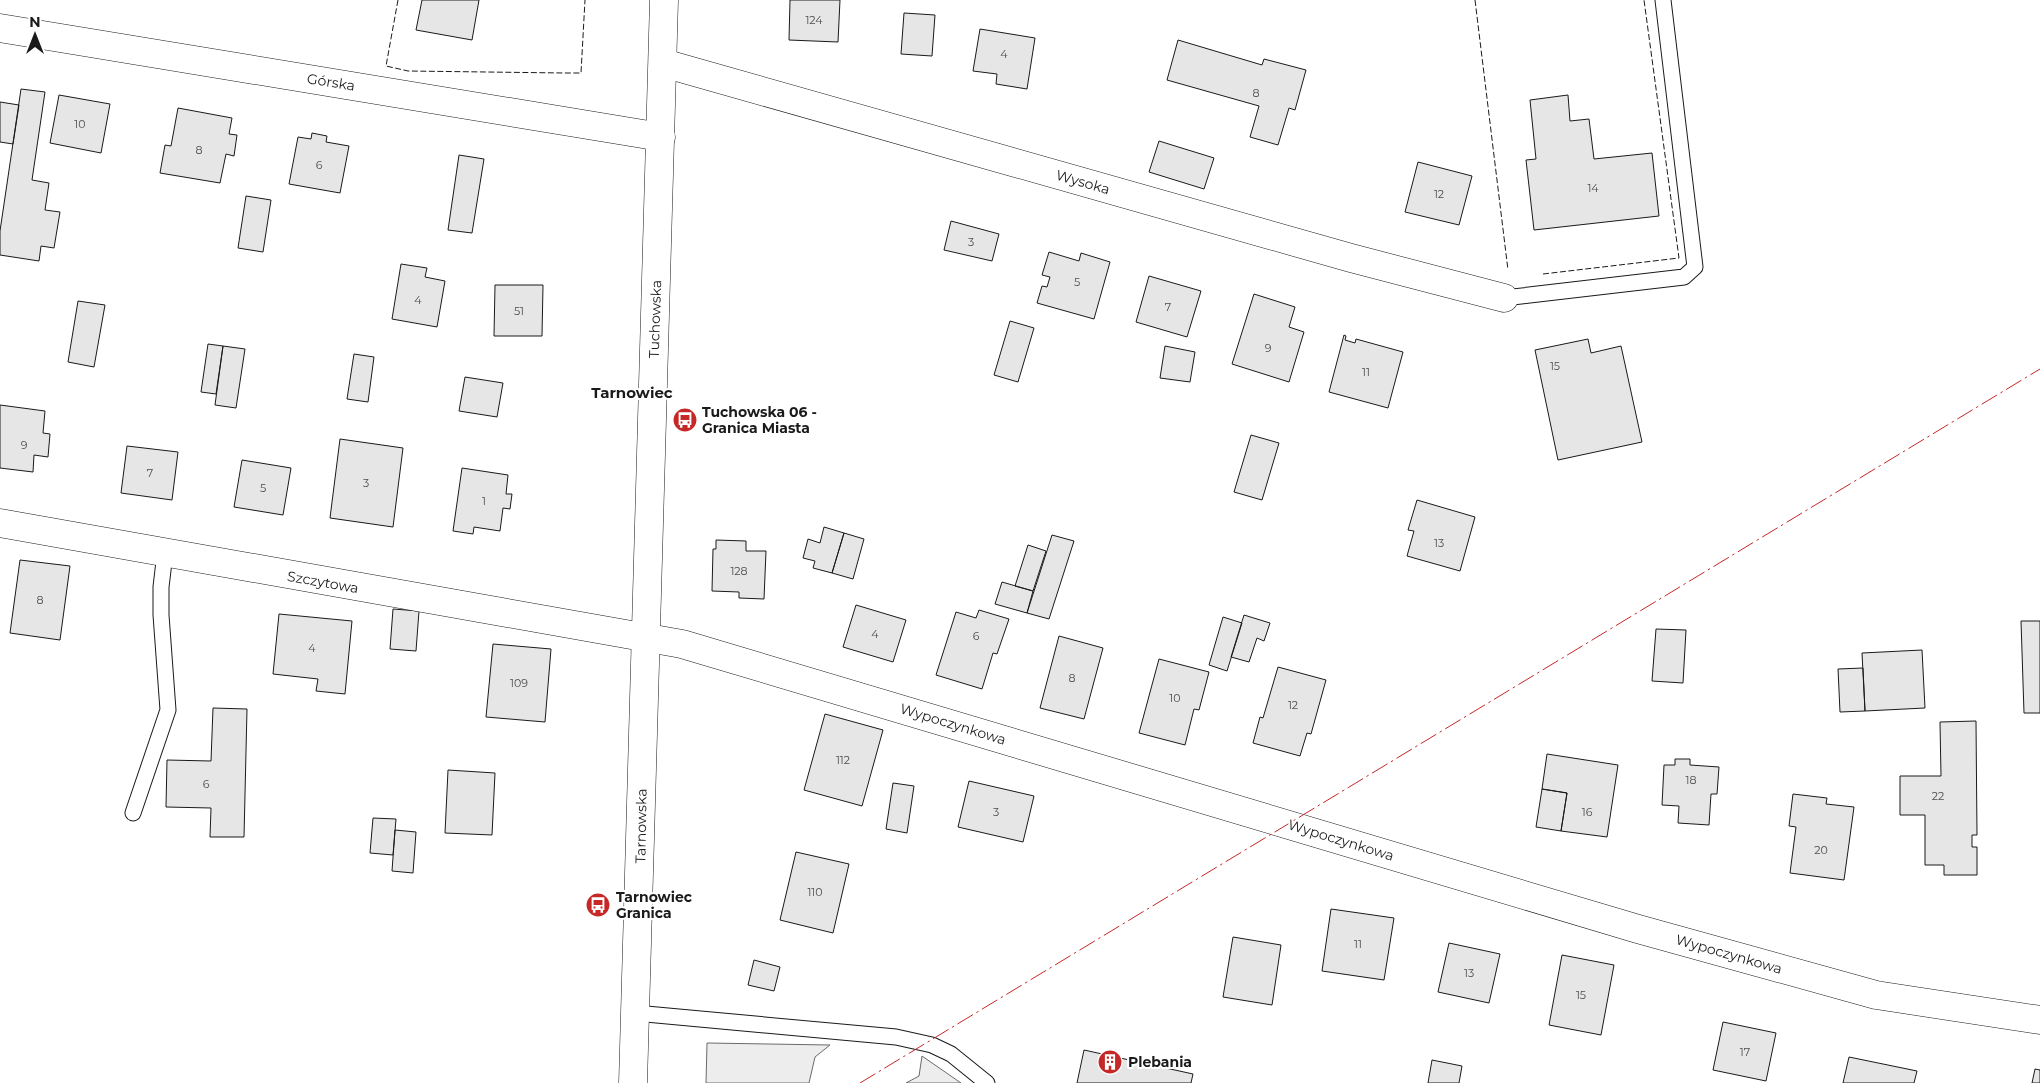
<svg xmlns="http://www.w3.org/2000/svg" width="2040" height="1083" font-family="Montserrat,sans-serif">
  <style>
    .parking { fill: #ededed; stroke: #6a6a6a }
    .building { fill: #e6e6e6; stroke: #1a1a1a }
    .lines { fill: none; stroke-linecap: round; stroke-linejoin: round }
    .service-casing { stroke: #1a1a1a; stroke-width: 17 }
    .minor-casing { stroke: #1a1a1a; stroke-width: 29 }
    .secondary-casing { stroke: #1a1a1a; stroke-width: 29 }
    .service { stroke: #fff; stroke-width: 15 }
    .minor { stroke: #fff; stroke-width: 28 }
    .secondary { stroke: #fff; stroke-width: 28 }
    .fence { stroke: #1a1a1a; stroke-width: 1; stroke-dasharray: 6 2.5; stroke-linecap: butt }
    .power { stroke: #c62828; stroke-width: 1; stroke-dasharray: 18 4 2.5 4; stroke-linecap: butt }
    .labels { text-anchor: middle; stroke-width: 4; stroke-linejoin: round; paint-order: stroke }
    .number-label { font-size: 11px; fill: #4d4d4d }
    .street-label { font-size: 14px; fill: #1a1a1a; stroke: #fff }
    .poi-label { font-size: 14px; font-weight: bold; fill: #1a1a1a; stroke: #fff; text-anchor: start }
    .neighbourhood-label { font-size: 15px; font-weight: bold; fill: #1a1a1a; stroke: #fff }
  </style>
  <rect width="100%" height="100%" fill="#fff"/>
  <path class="parking" d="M 707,1043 L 830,1045 L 815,1057 L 809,1083 L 706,1083 Z
    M 922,1056 L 961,1083 L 906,1083 L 919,1076 Z"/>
  <path class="building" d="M 422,0 L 479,0 L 472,40 L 416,30 Z
    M 790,0 L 840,0 L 838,42 L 789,40 Z
    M 904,13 L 935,15 L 932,56 L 901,54 Z
    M 980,29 L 1035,38 L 1027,89 L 996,84 L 997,74 L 973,71 Z
    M 1178,40 L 1262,65 L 1264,59 L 1306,70 L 1295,110 L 1289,108 L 1278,145 L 1250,137 L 1259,106 L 1167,80 Z
    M 21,89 L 45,92 L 32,180 L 49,183 L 45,210 L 60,212 L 54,248 L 41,246 L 39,261 L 0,255 L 0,231 Z
    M 59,95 L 110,104 L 101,153 L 50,143 Z
    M 1568,95 L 1570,121 L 1589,119 L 1594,159 L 1652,153 L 1659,216 L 1534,230 L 1526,160 L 1536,159 L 1530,100 Z
    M 0,102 L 19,105 L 13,144 L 0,142 Z
    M 178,108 L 232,118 L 229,134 L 237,135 L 234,156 L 226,154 L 220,183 L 160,173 L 165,145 L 171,146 Z
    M 312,133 L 327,136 L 326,142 L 349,146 L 340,193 L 289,184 L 298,137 L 311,139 Z
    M 1159,141 L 1214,158 L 1204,189 L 1149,172 Z
    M 459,155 L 484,159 L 472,233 L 448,230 Z
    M 1418,162 L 1472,176 L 1459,225 L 1405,212 Z
    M 246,196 L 271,200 L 263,252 L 238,248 Z
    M 951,221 L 999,234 L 992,261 L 944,250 Z
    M 1049,252 L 1079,261 L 1081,253 L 1110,262 L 1094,319 L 1037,303 L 1042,286 L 1047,287 L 1050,277 L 1042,275 Z
    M 401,264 L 427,268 L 425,277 L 445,281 L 437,327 L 392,319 Z
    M 1149,276 L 1201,291 L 1187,337 L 1136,322 Z
    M 495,285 L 543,285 L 542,336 L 494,336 Z
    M 1254,294 L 1295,307 L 1289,327 L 1304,332 L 1289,382 L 1232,364 Z
    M 78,301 L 105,305 L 94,367 L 68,362 Z
    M 1010,321 L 1034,328 L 1018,382 L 994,375 Z
    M 1344,335 L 1346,336 L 1345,340 L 1355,343 L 1356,339 L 1403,352 L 1388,408 L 1329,392 Z
    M 1588,339 L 1591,353 L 1621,346 L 1642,442 L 1558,460 L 1535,350 Z
    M 208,344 L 223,346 L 216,394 L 201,392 Z
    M 223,346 L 245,349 L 236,408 L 215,405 Z
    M 1165,346 L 1195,352 L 1190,382 L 1160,378 Z
    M 354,354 L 374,357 L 368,402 L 347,399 Z
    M 465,377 L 503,383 L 497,417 L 459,411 Z
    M 0,405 L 45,411 L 43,433 L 50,434 L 48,457 L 34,455 L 33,472 L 0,468 Z
    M 1251,435 L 1279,443 L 1262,500 L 1234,492 Z
    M 340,439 L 403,448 L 393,527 L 330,518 Z
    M 127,446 L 178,452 L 172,500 L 121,493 Z
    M 242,460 L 291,468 L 283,515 L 234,507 Z
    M 462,468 L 508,475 L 506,494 L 512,494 L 510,509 L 503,508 L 500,531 L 474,527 L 473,534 L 453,531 Z
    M 1417,500 L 1475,517 L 1460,571 L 1407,556 L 1414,531 L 1408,530 Z
    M 824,527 L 844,533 L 832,573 L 813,568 L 815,561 L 803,558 L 808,539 L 820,543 Z
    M 844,533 L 864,539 L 853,579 L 832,573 Z
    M 1052,535 L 1074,541 L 1049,619 L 1027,613 Z
    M 716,540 L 746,541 L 746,551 L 766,551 L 764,599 L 739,598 L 739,592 L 712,591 L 713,549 L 716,549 Z
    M 1028,545 L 1046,551 L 1033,591 L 1015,586 Z
    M 20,560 L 70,566 L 60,640 L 10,633 Z
    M 1002,582 L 1033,591 L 1027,613 L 995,604 Z
    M 856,605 L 906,620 L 893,662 L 843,647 Z
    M 393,609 L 419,611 L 416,651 L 390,649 Z
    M 979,610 L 1009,619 L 997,654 L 993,653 L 982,689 L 936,675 L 956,612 L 976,618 Z
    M 279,614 L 352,621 L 345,694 L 316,691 L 318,679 L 273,674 Z
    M 1244,615 L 1270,623 L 1264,641 L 1257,638 L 1249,662 L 1231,657 Z
    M 1223,617 L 1242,623 L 1227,671 L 1209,665 Z
    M 2021,621 L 2040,621 L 2040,713 L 2024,713 Z
    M 1656,629 L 1686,630 L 1683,683 L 1652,681 Z
    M 1059,636 L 1103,648 L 1084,719 L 1040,708 Z
    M 493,644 L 551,649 L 545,722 L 486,717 Z
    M 1922,650 L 1925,708 L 1865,711 L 1862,653 Z
    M 1159,659 L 1209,672 L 1199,710 L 1194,709 L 1185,745 L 1139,733 Z
    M 1278,667 L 1326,680 L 1311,734 L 1307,733 L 1300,756 L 1253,743 L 1260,717 L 1263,718 Z
    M 1863,668 L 1865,711 L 1840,712 L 1838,669 Z
    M 213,708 L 247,709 L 244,837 L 210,837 L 211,808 L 166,807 L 167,760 L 211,761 Z
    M 825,714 L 883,730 L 862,806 L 804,790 Z
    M 1976,721 L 1977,835 L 1972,835 L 1972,847 L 1977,847 L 1977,875 L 1944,875 L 1944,865 L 1925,865 L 1925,815 L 1900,815 L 1900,776 L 1941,776 L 1940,722 Z
    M 1547,754 L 1618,765 L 1607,837 L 1561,831 L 1567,793 L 1542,789 Z
    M 1675,759 L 1690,759 L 1690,765 L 1719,767 L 1717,794 L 1711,794 L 1709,825 L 1678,823 L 1679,806 L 1662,805 L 1664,765 L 1675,765 Z
    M 448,770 L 495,773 L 492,835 L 445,833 Z
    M 969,781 L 1034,796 L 1023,842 L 958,827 Z
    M 893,783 L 914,786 L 907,833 L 886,829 Z
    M 1542,789 L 1567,793 L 1561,831 L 1536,827 Z
    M 1793,794 L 1827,798 L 1826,804 L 1854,807 L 1844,880 L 1790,873 L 1796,827 L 1789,826 Z
    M 373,818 L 396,819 L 393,855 L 370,853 Z
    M 395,830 L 416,832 L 413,873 L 392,871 Z
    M 796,852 L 849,864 L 833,933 L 780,920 Z
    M 1331,909 L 1394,918 L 1384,980 L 1322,971 Z
    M 1233,937 L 1281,945 L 1272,1005 L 1223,997 Z
    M 1449,943 L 1500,954 L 1489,1003 L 1438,992 Z
    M 1562,955 L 1614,965 L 1601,1035 L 1549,1025 Z
    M 754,960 L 780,967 L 774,991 L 748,985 Z
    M 1723,1022 L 1776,1033 L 1766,1081 L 1713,1070 Z
    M 1084,1050 L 1193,1074 L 1191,1083 L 1077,1083 Z
    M 1849,1057 L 1917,1071 L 1914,1083 L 1843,1083 Z
    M 1432,1060 L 1462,1066 L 1459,1083 L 1428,1083 Z
    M 2035,1069 L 2040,1070 L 2040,1083 L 2032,1083 Z"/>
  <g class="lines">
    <defs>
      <path id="service" d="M 1504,298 L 1684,277 L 1695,267 L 1663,0
        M 133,813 L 168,710 L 161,615 L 161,587 L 165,553
        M 635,1013 L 896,1037 L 932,1045 L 951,1054 L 987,1083"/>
      <path id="minor" d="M 0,28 L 661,137
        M 663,63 L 1351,258 L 1504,298
        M 0,523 L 682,644 L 1638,929 L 1876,995 L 2040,1020"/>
      <path id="secondary" d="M 633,1083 L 664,0"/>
    </defs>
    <use href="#service" class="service-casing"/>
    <use href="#minor" class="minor-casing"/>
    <use href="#secondary" class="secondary-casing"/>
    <use href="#service" class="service"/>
    <use href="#minor" class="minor"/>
    <use href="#secondary" class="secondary"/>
    <path class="fence" d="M 398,0 L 386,66 L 408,71 L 564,73 L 581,73 L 585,0
      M 1475,0 L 1508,270
      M 1543,274 L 1679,258 L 1644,0"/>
    <path class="power" d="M 860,1083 L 2040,369"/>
  </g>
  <defs>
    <symbol id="bus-disc" viewBox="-11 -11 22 22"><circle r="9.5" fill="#c62828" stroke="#fff"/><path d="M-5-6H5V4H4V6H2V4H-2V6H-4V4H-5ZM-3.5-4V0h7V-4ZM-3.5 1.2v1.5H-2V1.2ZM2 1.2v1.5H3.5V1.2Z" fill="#fff"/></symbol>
    <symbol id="building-disc" viewBox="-11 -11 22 22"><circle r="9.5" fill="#c62828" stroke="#fff"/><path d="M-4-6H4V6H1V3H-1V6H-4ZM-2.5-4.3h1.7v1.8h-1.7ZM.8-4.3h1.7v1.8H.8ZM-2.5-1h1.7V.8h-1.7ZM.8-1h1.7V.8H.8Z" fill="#fff"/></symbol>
  </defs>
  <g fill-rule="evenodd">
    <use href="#bus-disc" x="671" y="406" width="28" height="28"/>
    <use href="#bus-disc" x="584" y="891" width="28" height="28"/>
    <use href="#building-disc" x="1096" y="1048" width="28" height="28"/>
  </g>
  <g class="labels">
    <g class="number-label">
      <text x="814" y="24">124</text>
      <text x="1004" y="58">4</text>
      <text x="1256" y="97">8</text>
      <text x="80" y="128">10</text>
      <text x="199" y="154">8</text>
      <text x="319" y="169">6</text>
      <text x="1593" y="192">14</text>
      <text x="1439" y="198">12</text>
      <text x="971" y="246">3</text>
      <text x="1077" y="286">5</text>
      <text x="418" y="304">4</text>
      <text x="1168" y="311">7</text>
      <text x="519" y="315">51</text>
      <text x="1268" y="352">9</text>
      <text x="1555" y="370">15</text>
      <text x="1366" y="376">11</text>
      <text x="24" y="449">9</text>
      <text x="150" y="477">7</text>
      <text x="366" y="487">3</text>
      <text x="263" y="492">5</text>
      <text x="484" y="505">1</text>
      <text x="1439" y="547">13</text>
      <text x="739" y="575">128</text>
      <text x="40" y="604">8</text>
      <text x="875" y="638">4</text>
      <text x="976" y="640">6</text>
      <text x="312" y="652">4</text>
      <text x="1072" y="682">8</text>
      <text x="519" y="687">109</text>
      <text x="1175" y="702">10</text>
      <text x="1293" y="709">12</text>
      <text x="843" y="764">112</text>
      <text x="1691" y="784">18</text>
      <text x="206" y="788">6</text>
      <text x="1938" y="800">22</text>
      <text x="996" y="816">3</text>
      <text x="1587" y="816">16</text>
      <text x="1821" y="854">20</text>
      <text x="815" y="896">110</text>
      <text x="1358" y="948">11</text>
      <text x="1469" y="977">13</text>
      <text x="1581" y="999">15</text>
      <text x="1745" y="1056">17</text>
    </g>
    <g class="street-label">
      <text transform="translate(331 82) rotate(9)" y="5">Górska</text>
      <text transform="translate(1083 182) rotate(16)" y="5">Wysoka</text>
      <text transform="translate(655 319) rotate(-88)" y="5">Tuchowska</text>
      <text transform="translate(323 582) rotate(10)" y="5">Szczytowa</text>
      <text transform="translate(953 724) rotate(17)" y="5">Wypoczynkowa</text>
      <text transform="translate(641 826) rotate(-89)" y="5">Tarnowska</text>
      <text transform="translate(1341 840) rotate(17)" y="5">Wypoczynkowa</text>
      <text transform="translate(1729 954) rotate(16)" y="5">Wypoczynkowa</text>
    </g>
    <g class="poi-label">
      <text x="702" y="417">Tuchowska 06 -<tspan x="702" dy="16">Granica Miasta</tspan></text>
      <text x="616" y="902">Tarnowiec<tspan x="616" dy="16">Granica</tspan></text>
      <text x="1128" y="1067">Plebania</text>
    </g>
    <g class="neighbourhood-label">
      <text x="632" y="398">Tarnowiec</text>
    </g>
  </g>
  <g transform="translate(35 35)" stroke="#ffffff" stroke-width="4" paint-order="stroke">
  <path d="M0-4L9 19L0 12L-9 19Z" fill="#1a1a1a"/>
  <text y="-8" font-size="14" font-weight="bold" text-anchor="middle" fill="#1a1a1a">N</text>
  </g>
</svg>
